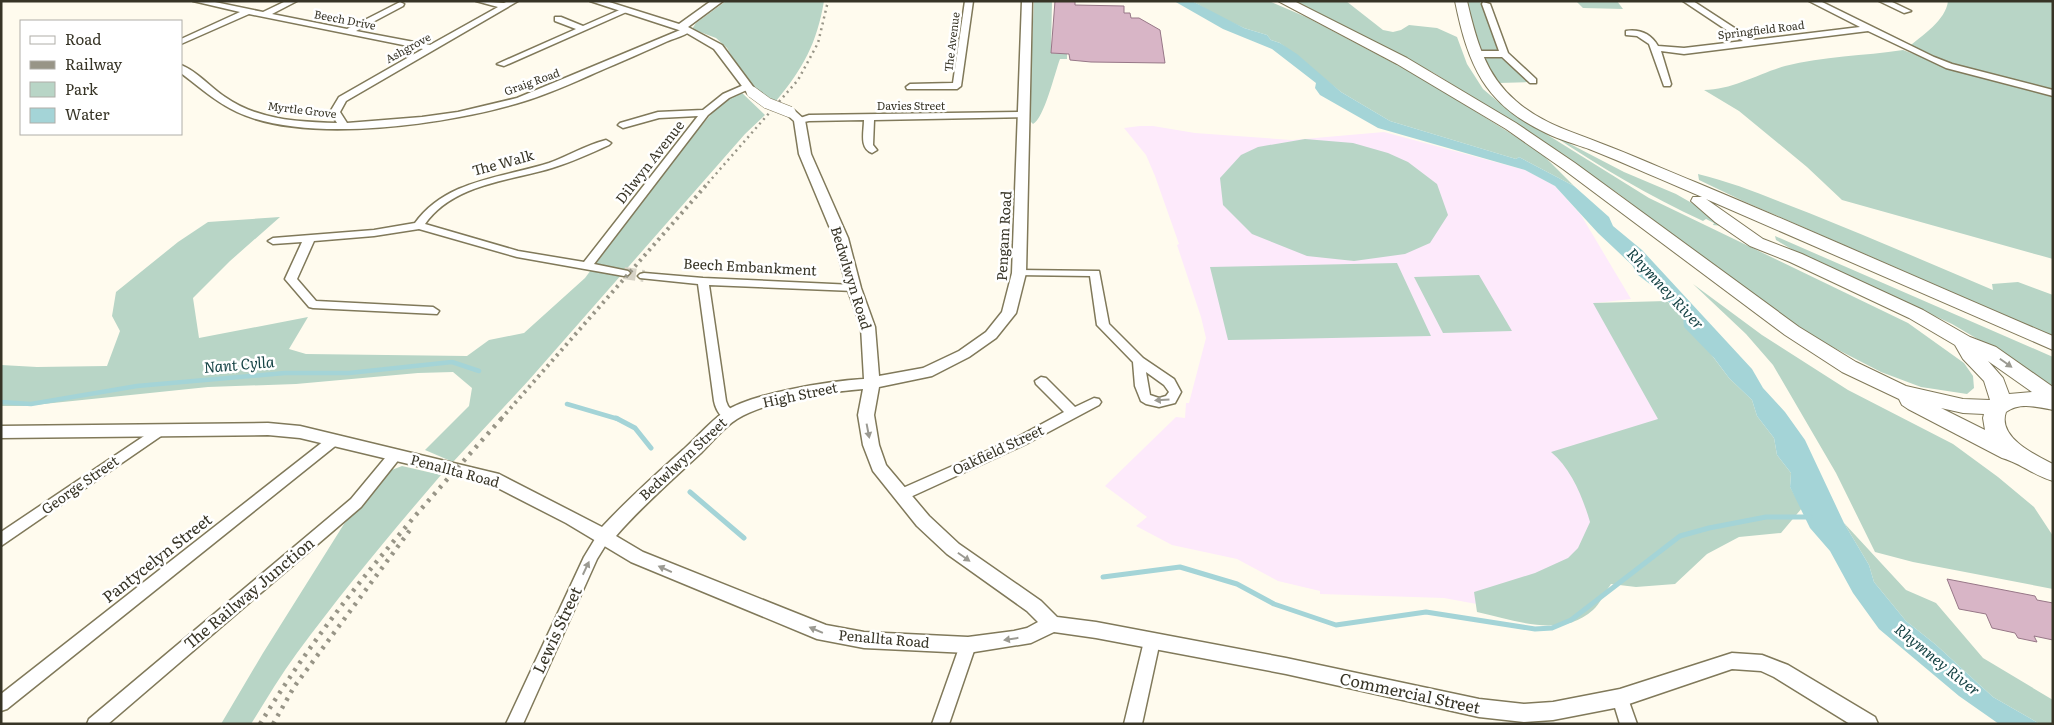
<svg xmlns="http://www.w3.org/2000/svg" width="2054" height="725" font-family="Literata,serif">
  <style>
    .education { fill: #fdeafb }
    .green { fill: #b8d5c6 }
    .water { fill: #a4d4d7 }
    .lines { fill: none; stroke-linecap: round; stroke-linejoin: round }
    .stream-far1 { stroke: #a4d4d7; stroke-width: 4.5 }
    .stream { stroke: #a4d4d7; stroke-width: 5 }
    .building { fill: #d8b5c6; stroke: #977787 }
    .minor-tunnel { stroke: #d7d3c6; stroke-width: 12; stroke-dasharray: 12 5.5; stroke-linecap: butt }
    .minor-casing { stroke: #80795a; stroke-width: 3 }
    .tertiary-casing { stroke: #80795a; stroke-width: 3 }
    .primary-casing { stroke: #80795a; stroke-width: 2 }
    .minor { fill: #fff; fill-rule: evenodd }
    .tertiary { fill: #fff; fill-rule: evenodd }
    .primary { fill: #fff; fill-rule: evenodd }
    .rail-far2 { stroke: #989587; stroke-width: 2.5; stroke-dasharray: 2 4; stroke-linecap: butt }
    .rail-far1 { stroke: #989587; stroke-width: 4; stroke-dasharray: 2.5 4.5; stroke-linecap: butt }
    .rail { stroke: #989587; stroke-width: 4.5; stroke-dasharray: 3 6; stroke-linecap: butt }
    .tertiary-bridge-casing { stroke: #80795a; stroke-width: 12; stroke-linecap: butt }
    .tertiary-bridge { stroke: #fff; stroke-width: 11 }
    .oneway { fill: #9b9a92 }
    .labels { text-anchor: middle; stroke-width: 5; stroke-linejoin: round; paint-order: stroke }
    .far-street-label { font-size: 11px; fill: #373426; stroke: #fff }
    .street-label { font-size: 14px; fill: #373426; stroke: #fff }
    .water-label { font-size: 15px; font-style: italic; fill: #164345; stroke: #fff }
    .near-street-label { font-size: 16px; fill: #373426; stroke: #fff }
  </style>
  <rect width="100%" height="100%" fill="#fffbee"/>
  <path class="education" d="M 1140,126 L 1153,126 L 1195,133 L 1292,140 L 1384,132 L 1525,170 L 1555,186 L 1581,215 L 1631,299 L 1596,303 L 1689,432 L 1648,540 L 1482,605 L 1444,598 L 1320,594 L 1320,591 L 1278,581 L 1237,559 L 1172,545 L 1136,526 L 1147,517 L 1105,486 L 1176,417 L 1185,418 L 1186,403 L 1189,403 L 1206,338 L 1201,317 L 1177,245 L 1179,244 L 1155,176 L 1146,155 L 1124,128 Z"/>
  <path class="green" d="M 726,1 L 824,1 C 817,43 803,69 776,101 L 756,91 L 744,78 L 727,48 L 716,38 L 692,29 L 696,23 Z
    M 1034,1 L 1052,1 L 1051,53 L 1067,54 L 1067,59 L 1060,59 C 1055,72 1044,119 1033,124 L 1031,122 L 1029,104 Z
    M 1192,1 L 1269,1 L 1306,17 L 1422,78 L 1510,133 L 1543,155 L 1574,186 L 1519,157 L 1516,159 L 1390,121 L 1341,92 L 1280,43 L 1271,40 L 1267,35 L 1244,28 L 1220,17 Z
    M 1294,1 L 1346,1 L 1383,30 L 1393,32 L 1401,30 L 1409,25 L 1437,28 L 1457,37 L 1467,64 L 1483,89 L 1509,111 L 1649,198 L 1908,323 L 1964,363 L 1973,376 L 1974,388 L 1967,394 L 1921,387 L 1881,372 L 1817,339 L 1720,272 L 1619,194 L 1528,132 L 1434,73 Z
    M 1466,1 L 1480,1 L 1497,45 L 1498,51 L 1481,51 Z
    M 1576,1 L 1617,1 L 1623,9 L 1583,8 Z
    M 1948,1 L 2053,1 L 2053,91 L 1971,70 L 1908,47 C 1922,36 1946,20 1948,1 Z
    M 1903,50 L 1957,70 L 2053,96 L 2053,259 L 1842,200 L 1807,167 L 1739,111 L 1704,90 C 1732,90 1758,74 1785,66 C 1823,56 1864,56 1903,50 Z
    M 1482,57 L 1500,57 L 1530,82 L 1498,83 Z
    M 740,91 L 765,115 L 745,134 L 529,380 L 453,462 L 425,450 L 469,406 L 472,388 L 453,372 L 418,373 L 296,384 L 208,387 L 24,406 L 1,406 L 1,365 L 37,367 L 107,366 L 120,331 L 112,316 L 116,292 L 178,242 L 208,222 L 280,217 L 230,261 L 193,298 L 199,338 L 308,317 L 289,349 L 306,354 L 467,356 L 489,340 L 524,333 L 585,278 L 687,142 L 714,111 L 728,99 Z
    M 1551,134 L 1624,172 L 1676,194 L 1697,206 L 1723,226 L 1713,225 L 1714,223 L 1706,219 L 1703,221 C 1649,196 1600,167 1551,134 Z
    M 1305,139 L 1353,143 L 1388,153 L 1408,162 L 1437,184 L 1448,215 L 1430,243 L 1405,254 L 1354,261 L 1307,256 L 1252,234 L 1223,205 L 1220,178 L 1241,155 L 1258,147 Z
    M 1698,174 C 1736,183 1772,199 1809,213 C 1871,238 1932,264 1993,290 L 1992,284 L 2018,282 L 2053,295 L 2053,336 L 1743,201 L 1699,180 Z
    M 1775,236 L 2053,357 L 2053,388 L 2008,357 L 1952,324 L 1793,250 L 1776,240 Z
    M 1397,263 L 1431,336 L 1228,340 L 1210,267 Z
    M 1479,275 L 1512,331 L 1443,333 L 1414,277 Z
    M 1693,284 L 1762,335 L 1848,390 L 1953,444 L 1998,477 L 2034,507 L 2053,536 L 2053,589 L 1913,562 L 1875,552 L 1836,473 L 1773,365 L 1746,334 Z
    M 1667,301 L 1683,317 L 1729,378 L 1752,400 L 1757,416 L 1774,438 L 1777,455 L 1791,473 L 1790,487 L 1802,508 L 1781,533 L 1739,537 L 1707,554 L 1675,584 L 1636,587 L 1611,584 C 1605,592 1600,604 1593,610 C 1561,639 1514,620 1477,612 L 1474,592 L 1535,573 L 1568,558 L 1578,548 L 1590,522 C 1583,498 1571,468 1551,452 L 1658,419 L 1593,303 Z
    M 402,466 L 441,475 C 391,533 342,592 297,653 C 280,676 266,700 251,724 L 221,724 L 263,653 L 344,524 L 389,471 Z
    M 1844,523 L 1906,590 L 1936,603 L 1983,658 L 2053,700 L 2053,724 L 2040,724 L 1993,697 L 1935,644 L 1906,621 L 1874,582 L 1869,565 Z"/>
  <path class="water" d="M 1174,1 L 1192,1 L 1244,28 L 1267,35 L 1271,40 L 1280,43 L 1297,54 L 1341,92 L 1390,121 L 1516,159 L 1519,157 L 1574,186 L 1609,217 L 1613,226 L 1642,250 L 1752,369 L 1763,388 L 1785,412 L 1805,440 L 1844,523 L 1869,565 L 1874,582 L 1906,621 L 1935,644 L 1993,697 L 2040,724 L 1999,724 L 1959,696 L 1879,629 L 1853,593 L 1830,551 L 1810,528 L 1790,487 L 1791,473 L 1777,455 L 1774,438 L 1757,416 L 1752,400 L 1729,378 L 1714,358 L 1684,327 L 1683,317 L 1655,288 L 1638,275 L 1632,265 L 1598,233 L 1555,186 L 1525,170 L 1378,128 L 1320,95 L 1315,88 L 1316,83 L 1272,49 L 1223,29 Z"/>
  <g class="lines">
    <path class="stream-far1" d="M 1,402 L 31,404 L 137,386 L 285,373 L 349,373 L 452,362 L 479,371
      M 567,404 L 618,419"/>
    <path class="stream" d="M 616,418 L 635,428 L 651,448
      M 690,492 L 744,538
      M 1103,577 L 1180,567 L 1237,584 L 1274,604 L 1336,625 L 1426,612 L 1535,629 L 1552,628 L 1571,620 L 1680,536 L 1709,528 L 1766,517 L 1810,517"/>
  </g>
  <path class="building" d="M 1055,1 L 1075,1 L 1075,5 L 1124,6 L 1124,13 L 1130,13 L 1131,18 L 1139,18 L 1160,30 L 1165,63 L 1091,62 L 1070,60 L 1069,54 L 1051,53 Z
    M 1947,579 L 2035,596 L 2037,600 L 2053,603 L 2053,640 L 2034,636 L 2037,642 L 2018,638 L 2015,633 L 1992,628 L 1986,614 L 1959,609 Z"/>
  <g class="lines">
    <path class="minor-tunnel" d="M 624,273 L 644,276"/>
    <defs>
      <path id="minor" d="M 193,1 L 210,1 L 263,12 L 286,1 L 297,1 L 272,14 L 347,29 L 400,2 L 404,4 L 403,6 L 356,31 L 430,45 L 498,7 L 476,1 L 504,3 L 508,1 L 518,1 L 346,101 L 340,112 L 347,123 L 422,117 L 458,112 L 517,98 L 685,28 L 692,30 C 686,35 676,38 668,41 C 649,50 629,58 609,67 C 581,79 554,92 525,101 C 452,124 307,145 237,112 C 216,102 199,87 181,73 L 181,65 C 197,71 211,88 225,97 C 258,120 298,122 337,123 L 330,112 L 339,97 L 423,49 L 249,14 L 181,44 L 181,39 L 240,12 Z
        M 965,1 L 973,1 L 961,86 L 957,89 L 907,89 L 906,87 L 910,84 L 953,83 Z
        M 1683,1 L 1693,1 L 1753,40 L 1860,27 L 1809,1 L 1820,1 L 1934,57 L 1952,64 L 2053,90 L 2053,96 L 1946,68 L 1868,31 L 1684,54 L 1661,51 L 1671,84 L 1670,86 L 1664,86 L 1649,44 L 1637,36 L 1626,35 L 1626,31 C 1640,29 1651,34 1658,46 L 1684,48 L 1743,41 Z
        M 1879,1 L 1890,1 L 1911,11 L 1904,13 Z
        M 1483,2 L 1490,4 L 1508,53 L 1536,79 L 1536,83 L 1530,83 L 1502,57 L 1475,57 L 1471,54 L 1475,51 L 1499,51 L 1482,4 Z
        M 624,8 L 631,10 L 504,66 L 497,64 L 576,29 L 555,21 L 555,17 L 561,17 L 583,26 Z
        M 746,84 L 750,87 L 749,89 L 729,98 L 708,115 L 594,264 L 628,271 L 630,273 L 628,275 L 624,276 L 517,257 L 419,229 L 374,236 L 314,241 L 297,279 L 316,301 L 433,307 L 439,311 L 437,314 L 313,308 L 309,307 L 285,279 L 302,242 L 273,244 L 268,241 L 273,238 L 374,230 L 415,223 C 446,180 501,178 549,163 C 568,156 586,145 606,140 L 611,143 L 609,145 C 591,153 572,162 552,168 C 509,181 453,184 425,224 L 518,251 L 584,262 L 698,116 L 659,118 L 623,128 L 618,125 L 620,123 L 658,112 L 703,110 L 723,94 Z
        M 1023,112 L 1026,113 L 1026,117 L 874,120 L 873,145 L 877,150 L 872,153 C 859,148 864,132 864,120 L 809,121 L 799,123 L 794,120 L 809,115 Z
        M 1019,270 L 1099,271 L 1109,324 L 1143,358 L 1174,379 L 1181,392 L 1175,403 L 1159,407 L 1146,404 L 1141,401 L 1135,386 L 1133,362 L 1097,325 L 1090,276 L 1015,275 L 1013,273 L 1015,271 ZM 1146,372 L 1164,385 L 1169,392 L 1166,396 L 1159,398 L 1150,395 Z
        M 644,273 L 703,278 L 854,285 L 860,288 L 854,291 L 709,285 L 726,401 L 728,406 L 737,416 L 735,419 C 723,423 716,411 714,401 L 698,284 L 640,278 L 638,276 L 640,274 Z
        M 1041,377 L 1046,378 L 1075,407 L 1094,398 L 1099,399 L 1101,402 L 1099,405 L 1026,444 L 906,499 L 901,500 L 896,499 L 894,495 L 896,491 L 1016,438 L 1064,412 L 1036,384 L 1035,381 Z
        M 159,426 L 164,428 L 166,431 L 164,434 L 1,546 L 1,532 Z
        M 334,435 L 339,437 L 341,440 L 339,443 L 7,709 L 1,711 L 1,694 L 329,437 Z
        M 395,450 L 400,452 L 402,455 L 400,458 L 361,507 L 108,724 L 87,724 L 89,719 L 351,499 L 390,452 Z
        M 603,532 L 608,534 L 610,538 L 597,559 L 523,724 L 506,724 L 584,557 L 598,534 Z
        M 1152,634 L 1158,636 L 1160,641 L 1142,724 L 1124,724 L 1144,641 L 1146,636 Z
        M 968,638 L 974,640 L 976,645 L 949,724 L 932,724 L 960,645 L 962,640 Z
        M 1620,691 L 1626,693 L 1637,724 L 1620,724 L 1612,698 L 1614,693 Z"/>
      <path id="tertiary" d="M 590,1 L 606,1 L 679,24 L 711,1 L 723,1 L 688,27 L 722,45 L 757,92 L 752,95 L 748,94 L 714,49 L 685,32 Z
        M 1022,1 L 1032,1 L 1026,273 L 1016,313 L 996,338 L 969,357 L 932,376 L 879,387 L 874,415 L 879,445 L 886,465 L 929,516 L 959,544 L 1041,601 L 1057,617 L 1096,622 L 1286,658 L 1479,699 L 1524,704 L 1553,702 L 1620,689 L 1732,653 L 1762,655 L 1788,665 L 1875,717 L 1878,724 L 1850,724 L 1774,677 L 1761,671 L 1732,669 L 1620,707 L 1553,720 L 1524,722 L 1479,717 L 1286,674 L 1096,638 L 1054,632 L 1031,643 L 968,653 L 864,648 L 817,639 L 631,562 L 566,523 L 488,483 L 300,438 L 268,435 L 1,438 L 1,426 L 268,423 L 300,426 L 499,474 L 602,527 C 628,499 656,474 685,448 C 697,437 710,422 724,412 C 752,393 829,381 864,379 L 861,327 L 847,288 L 834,238 L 799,154 L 794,121 L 784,112 L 786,110 L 794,110 L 805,120 L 811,154 L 848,238 L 861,288 L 875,327 L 879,376 L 923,368 L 959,351 L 986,332 L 1002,312 L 1012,273 ZM 863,389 L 858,415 L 863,445 L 873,471 L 917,526 L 947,554 L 1027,611 L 1038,622 L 1027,628 L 1014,631 L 968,637 L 864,632 L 826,625 L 643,552 L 616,536 C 642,506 672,480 701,453 C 712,442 724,427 737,419 C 769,400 826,392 863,389 Z"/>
      <path id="primary" d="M 1278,1 L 1294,1 L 1407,58 L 1516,123 L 1575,163 L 1799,327 L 1856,362 L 1906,386 L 1963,399 L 1990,400 L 1984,381 L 1963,359 L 1955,345 L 1909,318 L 1790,262 L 1750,246 L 1715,222 L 1691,201 L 1693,197 L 1702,197 C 1664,181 1627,164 1589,149 C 1575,144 1560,140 1546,133 C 1484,104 1468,65 1455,1 L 1467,1 C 1476,39 1485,75 1516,101 C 1541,123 1570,131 1600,143 C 1632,155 1663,169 1695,182 C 1815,232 1933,285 2053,336 L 2053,350 L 1706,199 L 1763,239 L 1802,254 L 1923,310 L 1970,337 L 1996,347 L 2053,387 L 2053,410 C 2037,407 2020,402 2006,412 C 1997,437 2035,455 2053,464 L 2053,481 C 2035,476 2020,463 2002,458 L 1908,409 L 1902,405 L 1899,399 L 1842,372 L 1785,335 L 1563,169 L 1506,129 L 1397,64 ZM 1988,361 L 2032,392 L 2009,394 L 2003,378 ZM 1941,408 L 1963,413 L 1984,414 L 1983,418 L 1985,430 Z"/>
    </defs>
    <use href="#minor" class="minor-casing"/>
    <use href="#tertiary" class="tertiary-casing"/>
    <use href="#primary" class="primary-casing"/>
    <use href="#minor" class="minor"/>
    <use href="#tertiary" class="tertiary"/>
    <use href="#primary" class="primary"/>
    <path class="rail-far2" d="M 708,183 L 798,80 L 818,43 L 828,1"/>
    <path class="rail-far1" d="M 501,419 L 709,182"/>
    <path class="rail" d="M 260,724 C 329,610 414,516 502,418
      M 273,724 L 294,687 L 413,526"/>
    <defs>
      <path id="tertiary-bridge" d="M 752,92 L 767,103 L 790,112"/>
    </defs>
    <use href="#tertiary-bridge" class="tertiary-bridge-casing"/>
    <use href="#tertiary-bridge" class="tertiary-bridge"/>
  </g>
  <defs><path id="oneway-solid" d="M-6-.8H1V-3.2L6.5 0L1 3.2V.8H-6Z" transform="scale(1.25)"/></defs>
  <g class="oneway">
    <use href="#oneway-solid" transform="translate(2006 363) rotate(35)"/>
    <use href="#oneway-solid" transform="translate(1162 400) rotate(176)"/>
    <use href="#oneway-solid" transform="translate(868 431) rotate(79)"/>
    <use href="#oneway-solid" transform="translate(964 557) rotate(35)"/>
    <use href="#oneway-solid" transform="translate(586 568) rotate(-65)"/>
    <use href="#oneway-solid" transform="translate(665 569) rotate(-156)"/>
    <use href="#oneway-solid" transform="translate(816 630) rotate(-157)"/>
    <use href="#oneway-solid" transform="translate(1011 639) rotate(171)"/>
  </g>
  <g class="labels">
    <g class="far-street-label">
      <text transform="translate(345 20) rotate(11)" y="4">Beech Drive</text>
      <text transform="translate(1761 30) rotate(-7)" y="4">Springfield Road</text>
      <text transform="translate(952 42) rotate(-83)" y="4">The Avenue</text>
      <text transform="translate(408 48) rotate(-29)" y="4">Ashgrove</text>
      <text transform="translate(532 82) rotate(-20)" y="4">Graig Road</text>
      <text x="911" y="110">Davies Street</text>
      <text transform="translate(302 110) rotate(7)" y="4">Myrtle Grove</text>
    </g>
    <g class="street-label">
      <text transform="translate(650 162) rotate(-52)" y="5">Dilwyn Avenue</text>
      <text transform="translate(503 163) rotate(-15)" y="5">The Walk</text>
      <text transform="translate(1004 236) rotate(-87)" y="5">Pengam Road</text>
      <text transform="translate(750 267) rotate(3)" y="5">Beech Embankment</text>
      <text transform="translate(851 278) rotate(73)" y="5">Bedwlwyn Road</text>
      <text transform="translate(800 395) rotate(-12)" y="5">High Street</text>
      <text transform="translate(998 450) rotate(-25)" y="5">Oakfield Street</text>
      <text transform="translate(683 459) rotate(-43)" y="5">Bedwlwyn Street</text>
      <text transform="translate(455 471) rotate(15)" y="5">Penallta Road</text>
      <text transform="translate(80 485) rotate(-35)" y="5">George Street</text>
      <text transform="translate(884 639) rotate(5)" y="5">Penallta Road</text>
    </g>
    <g class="water-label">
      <text transform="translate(1665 289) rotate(47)" y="5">Rhymney River</text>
      <text transform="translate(239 365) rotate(-5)" y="5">Nant Cylla</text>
      <text transform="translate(1937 660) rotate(39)" y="5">Rhymney River</text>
    </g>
    <g class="near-street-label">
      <text transform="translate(157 558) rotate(-38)" y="6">Pantycelyn Street</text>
      <text transform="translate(249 593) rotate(-40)" y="6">The Railway Junction</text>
      <text transform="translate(557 630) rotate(-65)" y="6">Lewis Street</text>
      <text transform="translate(1410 693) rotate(12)" y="6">Commercial Street</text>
    </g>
  </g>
  <rect width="2054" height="725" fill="none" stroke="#373426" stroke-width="5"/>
  <rect x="20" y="20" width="162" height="115" fill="#ffffff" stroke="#afaea8"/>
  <rect x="30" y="36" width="25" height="8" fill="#ffffff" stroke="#afaea8"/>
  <text x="65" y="45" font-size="15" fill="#373426">Road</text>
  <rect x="30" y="61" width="25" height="8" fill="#989587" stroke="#afaea8"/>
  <text x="65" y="70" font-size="15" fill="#373426">Railway</text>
  <rect x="30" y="82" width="25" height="15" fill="#b8d5c6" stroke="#afaea8"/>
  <text x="65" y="95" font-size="15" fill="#373426">Park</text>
  <rect x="30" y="108" width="25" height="15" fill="#a4d4d7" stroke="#afaea8"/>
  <text x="65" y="120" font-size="15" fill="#373426">Water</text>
</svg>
